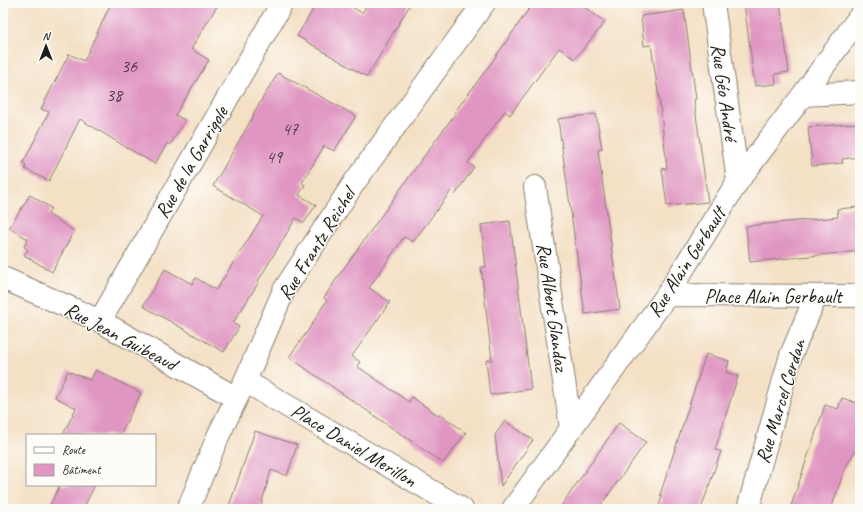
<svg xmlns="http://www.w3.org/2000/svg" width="863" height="512" font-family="Caveat,sans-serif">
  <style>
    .building { fill: #e096c2 }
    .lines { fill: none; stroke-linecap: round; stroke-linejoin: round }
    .minor-casing { stroke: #887e70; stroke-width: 24 }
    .minor { stroke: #fff; stroke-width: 22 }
    .labels { text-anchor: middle; stroke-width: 3; stroke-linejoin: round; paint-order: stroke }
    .number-label { font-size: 18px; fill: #4d3a46 }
    .street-label { font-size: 20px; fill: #1c1c1c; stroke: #fdfcf7 }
  </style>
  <rect width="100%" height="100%" fill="#fdfcf7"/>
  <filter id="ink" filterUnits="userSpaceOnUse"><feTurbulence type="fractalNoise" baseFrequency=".025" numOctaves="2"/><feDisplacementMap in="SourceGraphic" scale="8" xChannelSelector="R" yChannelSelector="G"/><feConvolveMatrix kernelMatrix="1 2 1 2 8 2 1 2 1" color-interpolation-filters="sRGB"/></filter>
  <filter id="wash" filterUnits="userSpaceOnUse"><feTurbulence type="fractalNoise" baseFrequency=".012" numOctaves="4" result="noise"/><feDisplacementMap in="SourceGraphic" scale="16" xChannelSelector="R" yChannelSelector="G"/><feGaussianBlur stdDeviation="0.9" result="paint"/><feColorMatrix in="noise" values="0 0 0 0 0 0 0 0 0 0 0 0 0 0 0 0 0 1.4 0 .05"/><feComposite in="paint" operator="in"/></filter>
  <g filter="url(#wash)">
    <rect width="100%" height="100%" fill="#f4e0c5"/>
    <g id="blocks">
      <path class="building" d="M 111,3 L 219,3 L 191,49 L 209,60 L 175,115 L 185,120 L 170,145 L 167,143 L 155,164 L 124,146 L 80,119 L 49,181 L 25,169 L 26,165 L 23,163 L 49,112 L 41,109 L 69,54 L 84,61 Z
        M 317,3 L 345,3 L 362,13 L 368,3 L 411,3 L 367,77 L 297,36 Z
        M 533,3 L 579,3 L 605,22 L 575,59 L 559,48 L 510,115 L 505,111 L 468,163 L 474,167 L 455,195 L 451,191 L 413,242 L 404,237 L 369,288 L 390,302 L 352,356 L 360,362 L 357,366 L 409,402 L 412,397 L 439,416 L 440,414 L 466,433 L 443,463 L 289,357 L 307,332 L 327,300 L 324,298 L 339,275 L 427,152 L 455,114 L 454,113 L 492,62 Z
        M 744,3 L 780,3 L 789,72 L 775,74 L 776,84 L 755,86 Z
        M 684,10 L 696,99 L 694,100 L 708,202 L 667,206 L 662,169 L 667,168 L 660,105 L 651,45 L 644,46 L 641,16 Z
        M 278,73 L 356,116 L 334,151 L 324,146 L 302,183 L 305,185 L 299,195 L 316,205 L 304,223 L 296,218 L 258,281 L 259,282 L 233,323 L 239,327 L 224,352 L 143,306 L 165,269 L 192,284 L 196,278 L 216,290 L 263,216 L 213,186 L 254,115 L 253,114 Z
        M 596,114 L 602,149 L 598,150 L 620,309 L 585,314 L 558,119 Z
        M 860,123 L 860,157 L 842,159 L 843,163 L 812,166 L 808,127 Z
        M 30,195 L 51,208 L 48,214 L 74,231 L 52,272 L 24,255 L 28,250 L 24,247 L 28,239 L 9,228 Z
        M 860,207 L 860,251 L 750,262 L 746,226 L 838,217 L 837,209 Z
        M 510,221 L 531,389 L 490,395 L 486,360 L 492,360 L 481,267 L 486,267 L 481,225 Z
        M 706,354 L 729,361 L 726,372 L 738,376 L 715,450 L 721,451 L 701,509 L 658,509 L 662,496 L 660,495 Z
        M 96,370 L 141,393 L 120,435 L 63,435 L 76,408 L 55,397 L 68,371 L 90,380 Z
        M 842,398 L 860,404 L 860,452 L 855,451 L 845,468 L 831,509 L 790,509 L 825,405 L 838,409 Z
        M 505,421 L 533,440 L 501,486 L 495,435 Z
        M 619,423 L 646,442 L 598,509 L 559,509 Z
        M 255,431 L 297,445 L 287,476 L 271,470 L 260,509 L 228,509 Z
        M 60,485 L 95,485 L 83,509 L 48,509 Z"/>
    </g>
  </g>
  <g filter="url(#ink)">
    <use href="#blocks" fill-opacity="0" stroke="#887e70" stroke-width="1"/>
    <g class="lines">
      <defs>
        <path id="minor" d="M 713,3 L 738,181
          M 803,95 L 860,92
          M 535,187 L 571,428
          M 3,278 L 100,321 L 236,398
          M 667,295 L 855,296
          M 100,321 L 282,3
          M 245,381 L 462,509
          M 188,509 L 219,434 L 245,381 L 284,290 L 354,183 L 484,3
          M 513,509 L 667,295 L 738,181 L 803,95 L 860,16
          M 748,509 L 791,355 L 816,296"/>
      </defs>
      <use href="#minor" class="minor-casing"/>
      <use href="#minor" class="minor"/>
    </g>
  </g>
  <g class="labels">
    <g class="number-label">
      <text x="129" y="72">36</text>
      <text x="114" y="101">38</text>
      <text x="290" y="135">47</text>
      <text x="274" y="163">49</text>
    </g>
    <g class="street-label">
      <text transform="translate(725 92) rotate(82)" y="7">Rue Géo André</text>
      <text transform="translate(191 162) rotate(-60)" y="7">Rue de la Garrigole</text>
      <text transform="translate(316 244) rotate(-58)" y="7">Rue Frantz Reichel</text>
      <text transform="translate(686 262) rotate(-57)" y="7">Rue Alain Gerbault</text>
      <text x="773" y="303">Place Alain Gerbault</text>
      <text transform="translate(553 307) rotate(82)" y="7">Rue Albert Glandaz</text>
      <text transform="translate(121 336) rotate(28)" y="7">Rue Jean Guibeaud</text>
      <text transform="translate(780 401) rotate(-73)" y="7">Rue Marcel Cerdan</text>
      <text transform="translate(354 445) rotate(31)" y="7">Place Daniel Merillon</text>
    </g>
  </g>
  <rect width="863" height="512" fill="none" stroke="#fdfcf7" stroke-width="16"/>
  <rect x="26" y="434" width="130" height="52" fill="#fdfcf7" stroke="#a3a29f"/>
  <rect x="34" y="447" width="20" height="6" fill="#ffffff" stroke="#a3a29f"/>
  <text x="62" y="454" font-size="12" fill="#1c1c1c">Route</text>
  <rect x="34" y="464" width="20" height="12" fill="#e096c2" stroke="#a3a29f"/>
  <text x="62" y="474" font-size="12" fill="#1c1c1c">Bâtiment</text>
  <g transform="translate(46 46)" stroke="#fdfcf7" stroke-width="3" paint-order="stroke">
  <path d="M0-3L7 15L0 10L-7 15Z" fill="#1c1c1c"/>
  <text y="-6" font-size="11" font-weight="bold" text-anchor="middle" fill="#1c1c1c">N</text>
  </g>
</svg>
